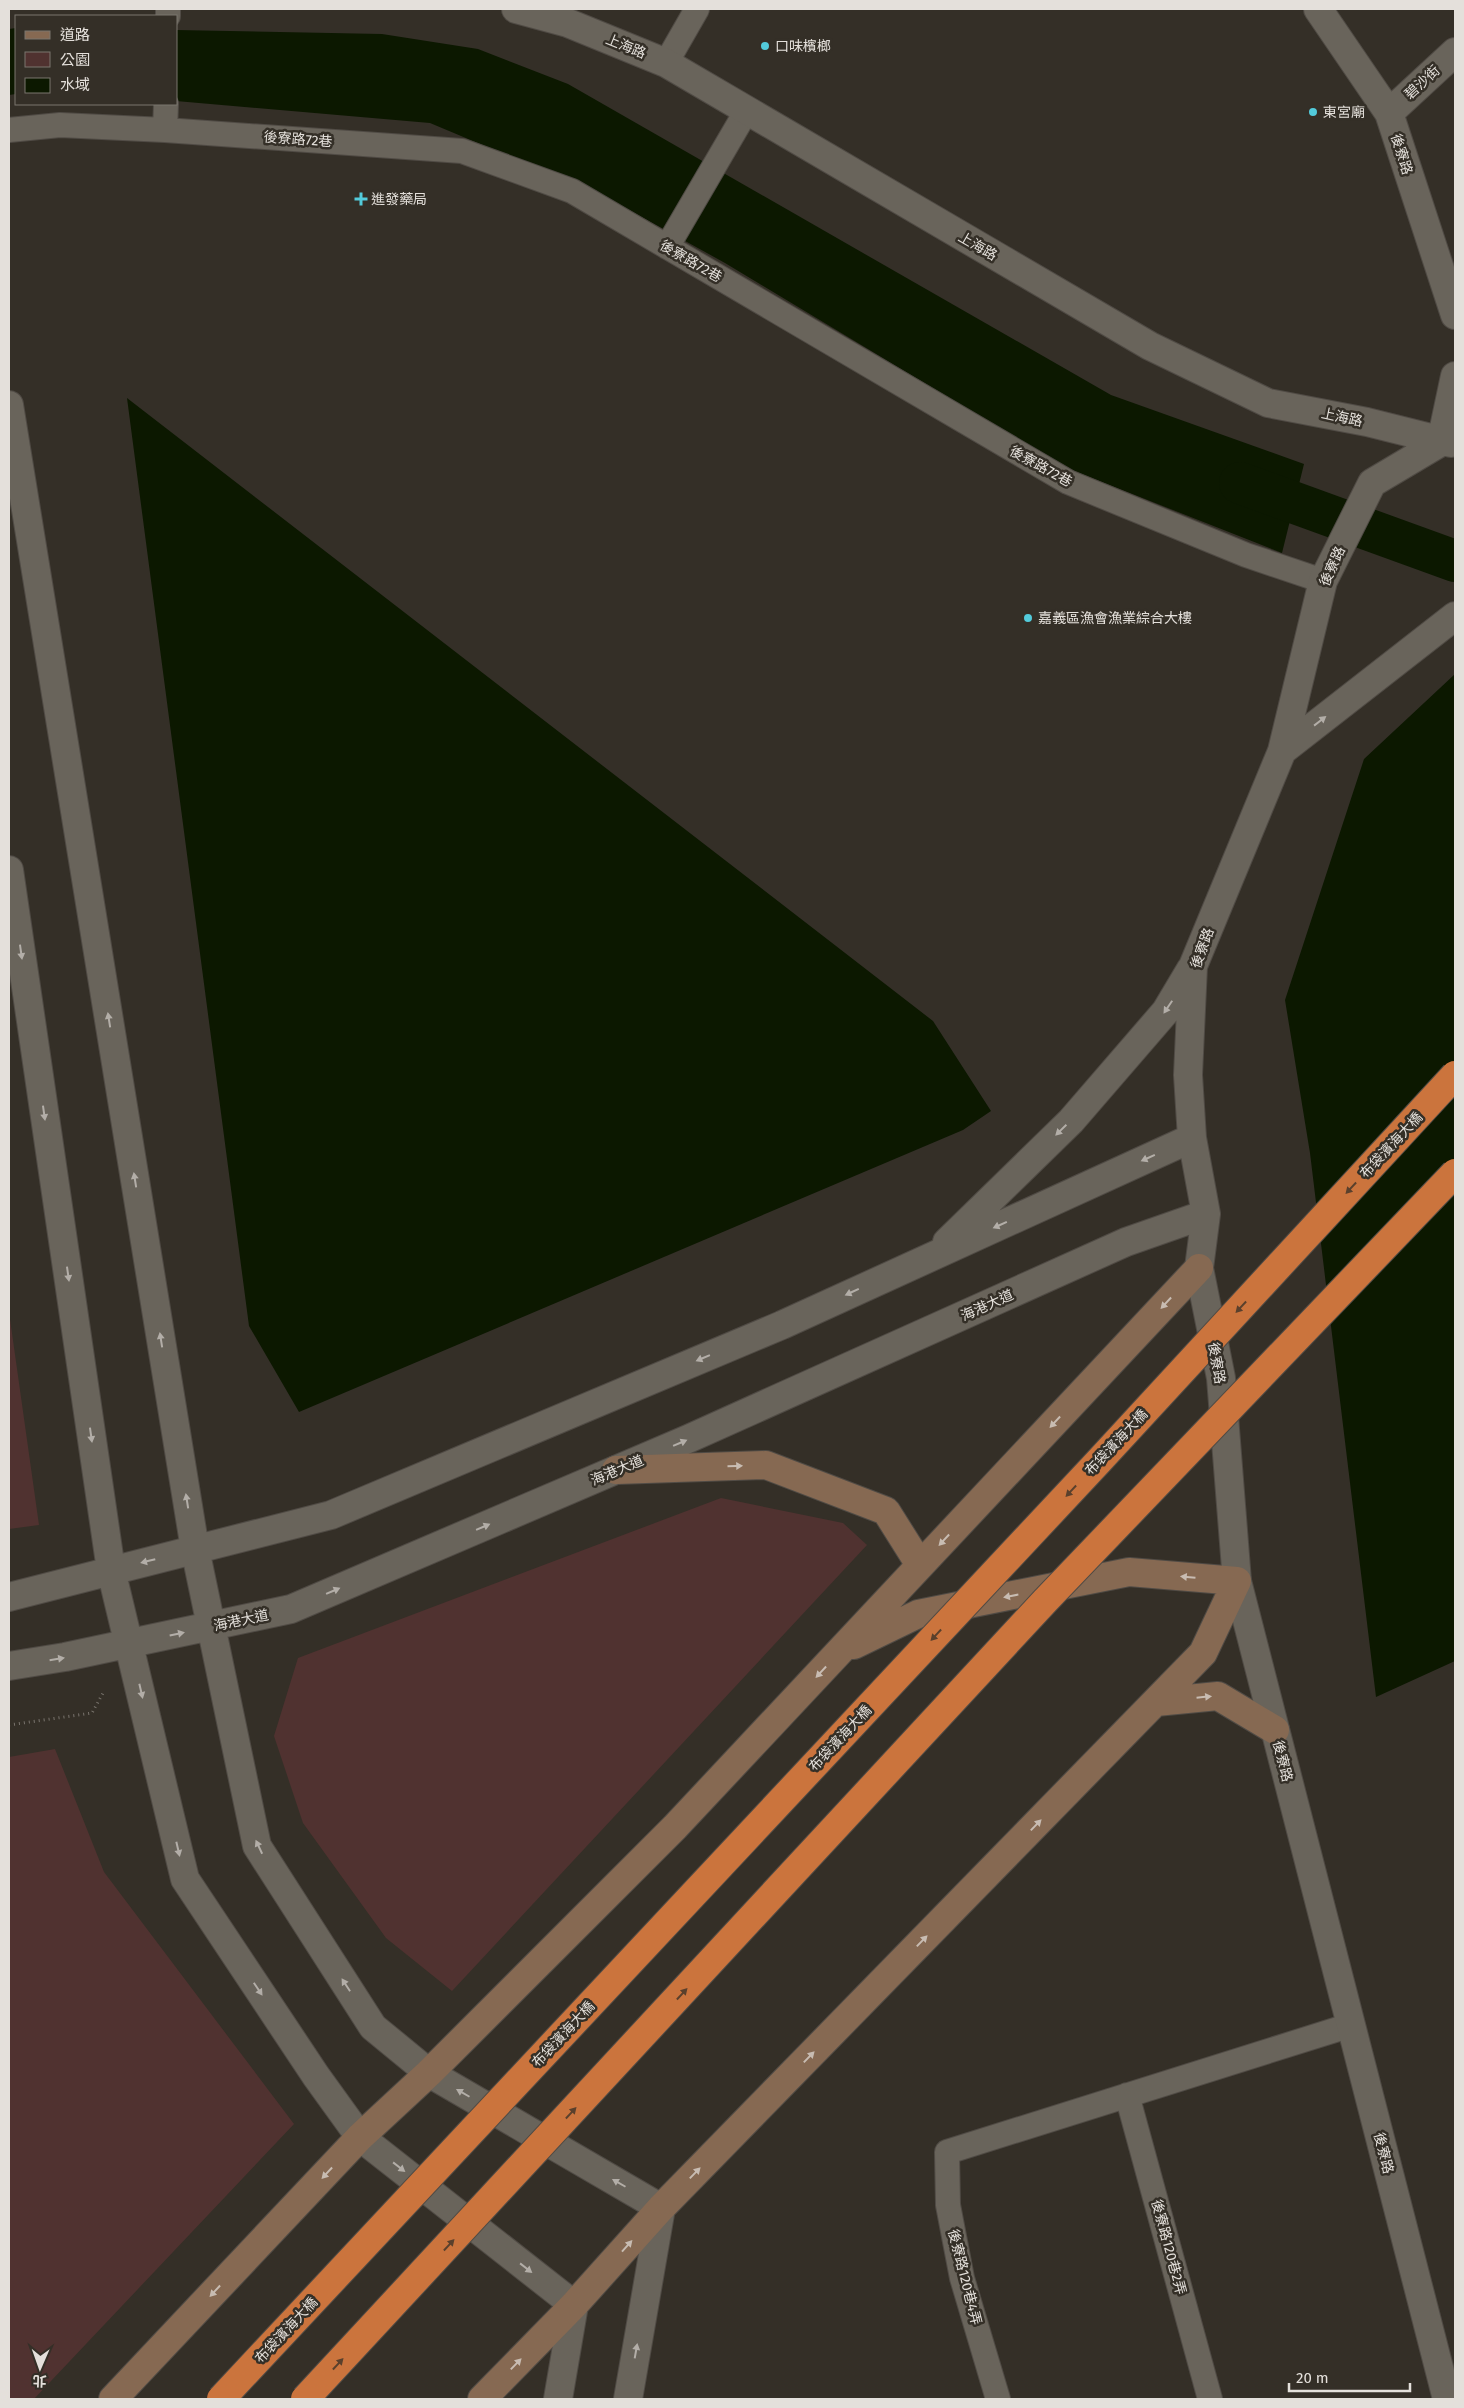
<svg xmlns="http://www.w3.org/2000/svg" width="1464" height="2408" font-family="'Fira Sans','Noto Sans TC',sans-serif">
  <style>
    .green { fill: #503230 }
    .water { fill: #0c1800 }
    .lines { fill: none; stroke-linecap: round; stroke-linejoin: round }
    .canal { stroke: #0c1800; stroke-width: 42 }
    .lane-casing { stroke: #504b45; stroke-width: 26 }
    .street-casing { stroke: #504b45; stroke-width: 30 }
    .secondary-casing { stroke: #504b45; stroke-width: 30 }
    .path { stroke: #79746d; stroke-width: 3; stroke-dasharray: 1 4; stroke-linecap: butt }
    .lane { stroke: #69645b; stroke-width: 24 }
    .street { stroke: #69645b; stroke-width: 28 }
    .secondary { stroke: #866952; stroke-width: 28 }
    .highway-bridge-casing { stroke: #504b45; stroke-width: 30; stroke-linecap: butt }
    .highway-bridge { stroke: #cb743d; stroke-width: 28 }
    .oneway { fill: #b3aea8 }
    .oneway2 { fill: #5a402c }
    .oneway3 { fill: #c8bcb2 }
    .poi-dot { fill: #53cbdb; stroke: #342f27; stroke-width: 2 }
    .labels { text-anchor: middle; stroke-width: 5; stroke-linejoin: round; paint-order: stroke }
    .street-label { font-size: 14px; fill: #e4e0db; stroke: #342f27 }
    .poi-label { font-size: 14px; fill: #e4e0db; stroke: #342f27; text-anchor: start }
  </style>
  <rect width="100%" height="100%" fill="#342f27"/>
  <path class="green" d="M 9,1312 L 39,1525 L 9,1529 Z
    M 721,1498 L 843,1523 L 867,1545 L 452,1991 L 386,1938 L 303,1823 L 274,1736 L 298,1658 Z
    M 55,1749 L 104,1872 L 294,2124 L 34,2399 L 9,2399 L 9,1757 Z"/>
  <path class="water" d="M 16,28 L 16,94 L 9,95 L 9,29 Z
    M 176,30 L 382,34 L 478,49 L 568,84 L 1111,395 L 1304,464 L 1282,553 L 1064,467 L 725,263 L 602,195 L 430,123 L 176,101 Z
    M 127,398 L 933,1021 L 991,1111 L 963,1130 L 299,1412 L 249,1326 Z
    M 1455,674 L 1455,1661 L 1376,1697 L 1310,1153 L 1285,1000 L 1364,759 Z"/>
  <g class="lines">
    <path class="canal" d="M 1240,483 L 1455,561"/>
    <defs>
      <path id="lane" d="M 168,16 L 168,9
        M 666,63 L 697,9
        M 9,130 L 60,125 L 165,130 L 462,151 L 572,191 L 1068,482 L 1246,555 L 1323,581
        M 165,130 L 166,104
        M 667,247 L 747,110
        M 1127,2095 L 1210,2399
        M 998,2399 L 962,2278 L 948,2205 L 947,2152 L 1351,2025"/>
      <path id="street" d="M 516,9 L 568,23 L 666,63 L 1150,346 L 1268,403 L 1367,422 L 1451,443
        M 1318,9 L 1389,113 L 1455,315
        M 1389,113 L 1455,52
        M 9,405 L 195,1549 L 257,1846 L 373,2027 L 429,2073 L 661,2208 L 628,2399
        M 1282,751 L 1455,616
        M 9,870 L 111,1570 L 185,1879 L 316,2076 L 360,2137 L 574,2305 L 558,2399
        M 947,1242 L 1071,1121 L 1166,1011 L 1191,969
        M 9,1597 L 331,1515 L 782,1325 L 1192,1138
        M 9,1666 L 65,1657 L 291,1609 L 688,1439 L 1126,1242 L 1206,1214
        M 1447,2399 L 1237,1581 L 1221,1378 L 1199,1268 L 1206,1214 L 1192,1138 L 1188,1075 L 1193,966 L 1282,751 L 1323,581 L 1372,483 L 1441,442 L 1455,376"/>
      <path id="secondary" d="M 616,1470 L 766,1465 L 886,1511 L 920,1565
        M 1156,1702 L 1218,1696 L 1275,1730
        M 113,2399 L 360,2137 L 429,2073 L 675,1827 L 1199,1268
        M 482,2399 L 574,2305 L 661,2208 L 1203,1653 L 1237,1581 L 1129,1572 L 918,1614 L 854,1645"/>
    </defs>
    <use href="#lane" class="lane-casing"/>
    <use href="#street" class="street-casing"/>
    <use href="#secondary" class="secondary-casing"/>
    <path class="path" d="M 9,1725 L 92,1713 L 103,1693"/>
    <use href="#lane" class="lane"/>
    <use href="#street" class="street"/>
    <use href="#secondary" class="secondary"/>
    <defs>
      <path id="highway-bridge" d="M 221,2399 L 1099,1461 L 1455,1075
        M 305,2399 L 1045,1601 L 1455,1173"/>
    </defs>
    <use href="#highway-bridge" class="highway-bridge-casing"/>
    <use href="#highway-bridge" class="highway-bridge"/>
  </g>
  <defs><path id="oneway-solid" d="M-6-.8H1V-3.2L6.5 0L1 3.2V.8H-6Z" transform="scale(1.25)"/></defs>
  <g class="oneway">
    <use href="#oneway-solid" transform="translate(1320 721) rotate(-38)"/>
    <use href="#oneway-solid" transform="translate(21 952) rotate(82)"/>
    <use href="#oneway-solid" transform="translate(1168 1007) rotate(124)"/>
    <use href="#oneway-solid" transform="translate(109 1020) rotate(-99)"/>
    <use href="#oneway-solid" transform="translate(44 1113) rotate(82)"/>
    <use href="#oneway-solid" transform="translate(1061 1130) rotate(136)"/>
    <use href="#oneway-solid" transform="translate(1148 1158) rotate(156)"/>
    <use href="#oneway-solid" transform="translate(135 1180) rotate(-99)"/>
    <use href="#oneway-solid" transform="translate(1000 1225) rotate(156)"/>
    <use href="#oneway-solid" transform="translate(68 1274) rotate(82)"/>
    <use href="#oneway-solid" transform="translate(852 1292) rotate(155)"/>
    <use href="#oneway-solid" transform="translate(161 1340) rotate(-99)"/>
    <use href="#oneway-solid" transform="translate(703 1358) rotate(157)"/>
    <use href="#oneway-solid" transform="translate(91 1435) rotate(82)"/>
    <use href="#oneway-solid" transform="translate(680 1443) rotate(-23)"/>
    <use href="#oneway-solid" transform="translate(187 1501) rotate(-99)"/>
    <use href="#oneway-solid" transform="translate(483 1527) rotate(-23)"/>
    <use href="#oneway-solid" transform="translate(148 1561) rotate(166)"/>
    <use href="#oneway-solid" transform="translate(333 1591) rotate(-23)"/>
    <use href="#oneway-solid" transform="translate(177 1634) rotate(-12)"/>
    <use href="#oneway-solid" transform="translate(57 1659) rotate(-9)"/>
    <use href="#oneway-solid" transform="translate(141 1691) rotate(77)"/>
    <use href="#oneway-solid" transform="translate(259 1847) rotate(-115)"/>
    <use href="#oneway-solid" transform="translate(178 1849) rotate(77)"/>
    <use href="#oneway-solid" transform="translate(346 1985) rotate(-123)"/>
    <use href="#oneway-solid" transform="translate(258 1989) rotate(56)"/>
    <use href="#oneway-solid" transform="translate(463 2093) rotate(-150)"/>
    <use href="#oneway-solid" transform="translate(399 2167) rotate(38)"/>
    <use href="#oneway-solid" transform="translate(619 2183) rotate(-150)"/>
    <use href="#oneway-solid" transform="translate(526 2268) rotate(38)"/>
    <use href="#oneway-solid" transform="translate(636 2351) rotate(-80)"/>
  </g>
  <g class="oneway2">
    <use href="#oneway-solid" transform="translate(1351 1188) rotate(133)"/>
    <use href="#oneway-solid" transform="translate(1241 1307) rotate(133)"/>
    <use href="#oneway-solid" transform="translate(1071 1491) rotate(133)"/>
    <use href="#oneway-solid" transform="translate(936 1635) rotate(133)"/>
    <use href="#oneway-solid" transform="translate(682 1994) rotate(-47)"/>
    <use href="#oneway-solid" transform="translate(571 2113) rotate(-47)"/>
    <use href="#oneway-solid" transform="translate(449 2245) rotate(-47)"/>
    <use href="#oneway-solid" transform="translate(338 2364) rotate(-47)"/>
  </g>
  <g class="oneway3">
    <use href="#oneway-solid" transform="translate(1166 1303) rotate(133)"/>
    <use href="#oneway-solid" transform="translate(1055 1422) rotate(133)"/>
    <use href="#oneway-solid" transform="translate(735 1466) rotate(-2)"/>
    <use href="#oneway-solid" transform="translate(944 1540) rotate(133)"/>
    <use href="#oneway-solid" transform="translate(1188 1577) rotate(-175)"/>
    <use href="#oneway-solid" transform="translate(1011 1596) rotate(169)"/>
    <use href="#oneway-solid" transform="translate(821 1672) rotate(133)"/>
    <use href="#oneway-solid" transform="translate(1204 1697) rotate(-6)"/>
    <use href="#oneway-solid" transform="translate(1036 1825) rotate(-46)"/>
    <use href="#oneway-solid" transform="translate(922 1941) rotate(-46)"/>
    <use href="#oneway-solid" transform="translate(809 2057) rotate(-46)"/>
    <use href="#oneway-solid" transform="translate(327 2173) rotate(133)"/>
    <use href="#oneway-solid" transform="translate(695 2173) rotate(-46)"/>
    <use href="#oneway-solid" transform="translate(627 2246) rotate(-48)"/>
    <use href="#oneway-solid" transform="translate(215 2291) rotate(133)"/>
    <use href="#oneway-solid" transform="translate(516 2364) rotate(-46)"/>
  </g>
  <g class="poi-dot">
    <circle cx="765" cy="46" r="5"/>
    <circle cx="1313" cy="112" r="5"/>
    <path d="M358.5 191.5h5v5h5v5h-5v5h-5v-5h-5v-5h5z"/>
    <circle cx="1028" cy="618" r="5"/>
  </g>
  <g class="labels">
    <g class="street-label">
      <text transform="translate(626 46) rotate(22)" y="5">上海路</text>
      <text transform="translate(1422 82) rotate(-43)" y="5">碧沙街</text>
      <text transform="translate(298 139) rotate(4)" y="5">後寮路72巷</text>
      <text transform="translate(1402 154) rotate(73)" y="5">後寮路</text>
      <text transform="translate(978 246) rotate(30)" y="5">上海路</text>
      <text transform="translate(691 261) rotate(30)" y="5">後寮路72巷</text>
      <text transform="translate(1342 417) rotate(12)" y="5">上海路</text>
      <text transform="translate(1041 466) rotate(29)" y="5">後寮路72巷</text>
      <text transform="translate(1332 566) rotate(-66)" y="5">後寮路</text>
      <text transform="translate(1202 948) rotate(-70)" y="5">後寮路</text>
      <text transform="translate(1391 1145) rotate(-47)" y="5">布袋濱海大橋</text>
      <text transform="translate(987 1305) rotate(-24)" y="5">海港大道</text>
      <text transform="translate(1217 1363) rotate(80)" y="5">後寮路</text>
      <text transform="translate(1116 1442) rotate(-47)" y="5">布袋濱海大橋</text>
      <text transform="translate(617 1470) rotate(-23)" y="5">海港大道</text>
      <text transform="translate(241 1620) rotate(-12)" y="5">海港大道</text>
      <text transform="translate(840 1738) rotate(-47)" y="5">布袋濱海大橋</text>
      <text transform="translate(1283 1761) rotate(76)" y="5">後寮路</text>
      <text transform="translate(563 2034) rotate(-47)" y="5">布袋濱海大橋</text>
      <text transform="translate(1384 2153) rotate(76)" y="5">後寮路</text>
      <text transform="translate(1169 2247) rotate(75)" y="5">後寮路120巷2弄</text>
      <text transform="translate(965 2277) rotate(76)" y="5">後寮路120巷4弄</text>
      <text transform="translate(286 2330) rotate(-47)" y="5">布袋濱海大橋</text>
    </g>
    <g class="poi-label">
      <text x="775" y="51">口味檳榔</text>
      <text x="1323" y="117">東宮廟</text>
      <text x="371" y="204">進發藥局</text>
      <text x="1038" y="623">嘉義區漁會漁業綜合大樓</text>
    </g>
  </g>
  <rect width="1464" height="2408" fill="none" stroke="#e4e0db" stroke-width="20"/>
  <rect x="15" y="15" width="162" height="90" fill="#342f27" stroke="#7a766f"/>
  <rect x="25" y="31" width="25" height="8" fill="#866952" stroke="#7a766f"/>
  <text x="60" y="40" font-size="15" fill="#e4e0db">道路</text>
  <rect x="25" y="52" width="25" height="15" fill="#503230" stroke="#7a766f"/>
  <text x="60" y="65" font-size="15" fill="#e4e0db">公園</text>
  <rect x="25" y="78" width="25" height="15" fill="#0c1800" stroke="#7a766f"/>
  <text x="60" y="90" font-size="15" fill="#e4e0db">水域</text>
  <g transform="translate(40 2368) rotate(182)" stroke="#342f27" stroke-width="4" paint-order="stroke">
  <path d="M0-4L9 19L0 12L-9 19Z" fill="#e4e0db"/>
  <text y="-8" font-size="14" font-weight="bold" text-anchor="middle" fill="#e4e0db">北</text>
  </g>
  <path d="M1289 2383v8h121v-8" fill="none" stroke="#e4e0db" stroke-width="2.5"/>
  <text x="1296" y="2383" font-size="15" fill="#e4e0db" stroke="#342f27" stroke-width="4" paint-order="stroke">20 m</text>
</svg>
